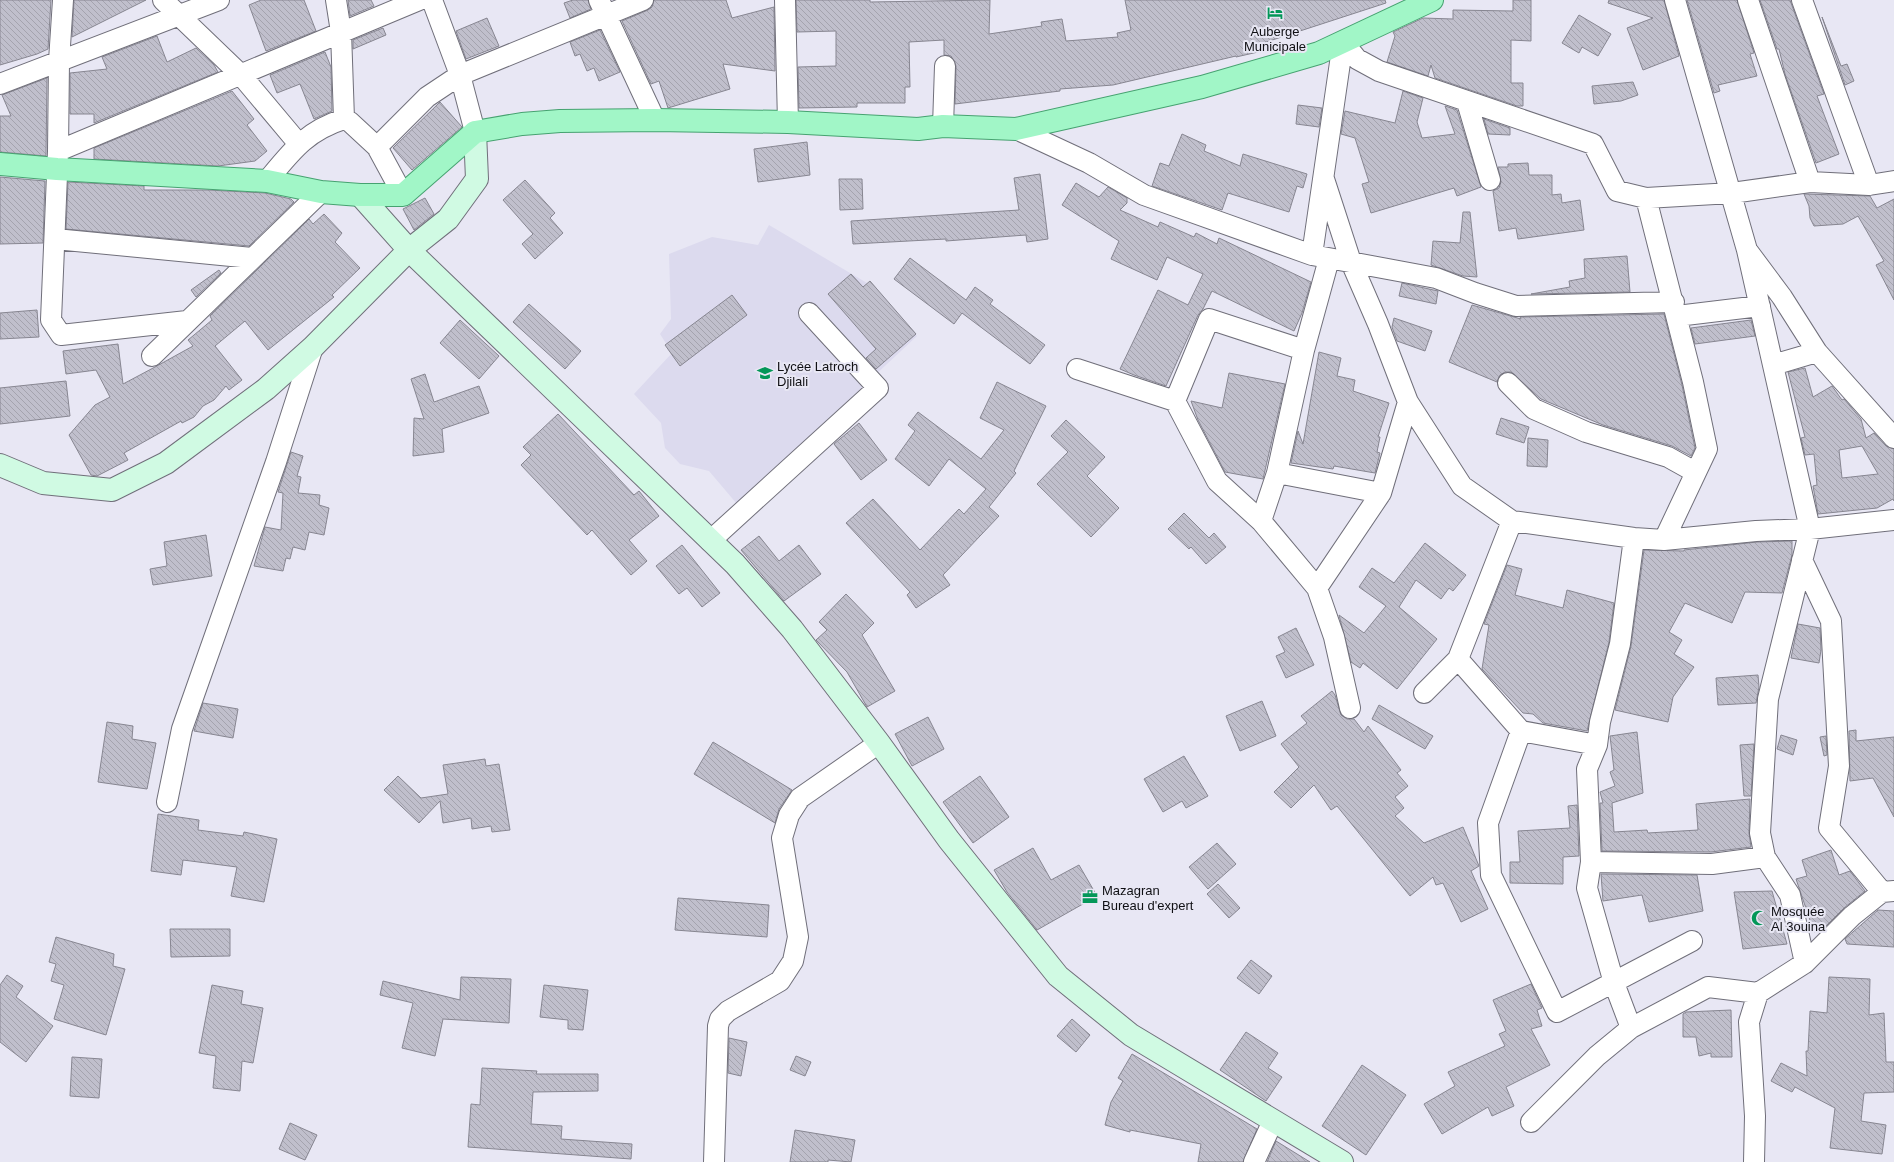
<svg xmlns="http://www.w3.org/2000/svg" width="1894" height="1162" font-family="Arial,sans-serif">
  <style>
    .built { fill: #dcdaee }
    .building { fill: url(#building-back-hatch); stroke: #878691; fill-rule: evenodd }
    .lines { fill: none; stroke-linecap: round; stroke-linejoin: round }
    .street-casing { stroke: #706f7a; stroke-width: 22 }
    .secondary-casing { stroke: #706f7a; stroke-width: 24 }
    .primary-casing { stroke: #46a270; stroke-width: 24 }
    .street { stroke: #fff; stroke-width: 20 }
    .secondary { stroke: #d0fae3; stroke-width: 22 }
    .primary { stroke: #a1f6c7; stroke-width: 22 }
    .labels { text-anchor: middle; stroke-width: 4; stroke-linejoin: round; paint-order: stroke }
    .poi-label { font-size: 13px; fill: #101014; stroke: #e8e7f4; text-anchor: start }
  </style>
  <defs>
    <pattern id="building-back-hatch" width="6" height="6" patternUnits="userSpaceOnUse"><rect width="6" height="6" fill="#c0bfcc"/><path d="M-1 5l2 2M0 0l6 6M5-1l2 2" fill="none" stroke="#a4a3ae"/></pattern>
  </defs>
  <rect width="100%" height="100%" fill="#e8e7f4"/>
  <path class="built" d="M 769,225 L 867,283 L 917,336 L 737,504 L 709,471 L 680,464 L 665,448 L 661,423 L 634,394 L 672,353 L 660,334 L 671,319 L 669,254 L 712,237 L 758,245 Z"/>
  <path class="building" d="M 0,0 L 51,0 L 48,49 L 37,54 L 0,65 Z
    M 74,0 L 146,0 L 72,37 Z
    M 261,0 L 304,0 L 316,31 L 266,51 L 249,5 Z
    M 348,0 L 371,0 L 374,6 L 350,16 Z
    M 573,0 L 588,0 L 591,9 L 570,18 L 564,3 Z
    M 654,0 L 726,0 L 732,18 L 774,7 L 775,71 L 723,64 L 730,89 L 668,108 L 659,81 L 651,84 L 622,21 L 648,10 L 652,7 Z
    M 796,0 L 870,0 L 870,2 L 990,0 L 989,34 L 1042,26 L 1041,22 L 1062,19 L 1066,41 L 1118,37 L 1117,33 L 1131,30 L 1125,0 L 1385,0 L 1386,3 L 1257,45 L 1258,52 L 1236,57 L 1236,56 L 1113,85 L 1060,89 L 1060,91 L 955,104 L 956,66 L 951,56 L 944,55 L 944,40 L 909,42 L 910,87 L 905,87 L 905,103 L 857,103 L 857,107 L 799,108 L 798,67 L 836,66 L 836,31 L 797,32 Z
    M 1513,0 L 1531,0 L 1531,41 L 1511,40 L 1511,83 L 1523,83 L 1523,106 L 1517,106 L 1435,78 L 1431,65 L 1428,76 L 1387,62 L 1395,36 L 1393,32 L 1423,18 L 1453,19 L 1453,10 L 1513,11 Z
    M 1609,0 L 1664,0 L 1679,56 L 1643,70 L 1627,28 L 1653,18 L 1608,3 Z
    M 1687,0 L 1737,0 L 1754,53 L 1750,54 L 1757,76 L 1718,85 L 1720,91 L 1714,93 Z
    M 1760,0 L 1790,0 L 1824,94 L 1817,96 L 1839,154 L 1816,163 L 1785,74 L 1779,49 L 1777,49 Z
    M 1579,15 L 1611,34 L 1598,56 L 1582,47 L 1579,53 L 1562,43 Z
    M 1822,17 L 1841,66 L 1847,64 L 1854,81 L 1845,85 Z
    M 487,18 L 499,46 L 466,59 L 456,31 Z
    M 383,28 L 386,35 L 353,49 L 353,40 Z
    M 600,30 L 620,72 L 599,81 L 594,68 L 587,71 L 580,54 L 575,56 L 570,42 Z
    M 157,36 L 167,62 L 196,48 L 214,65 L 218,72 L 94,123 L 94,114 L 70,114 L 70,73 L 107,69 L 102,57 Z
    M 325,52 L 331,67 L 332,111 L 314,119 L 300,84 L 277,93 L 270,75 Z
    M 47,78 L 46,156 L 0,152 L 0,116 L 11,116 L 2,95 Z
    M 1633,82 L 1638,95 L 1621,101 L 1594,104 L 1592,86 Z
    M 232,91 L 254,119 L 247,125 L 267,151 L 255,161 L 218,166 L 94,159 L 94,148 Z
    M 1403,91 L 1423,98 L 1417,122 L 1422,138 L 1455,134 L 1445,106 L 1457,110 L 1481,187 L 1457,196 L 1454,188 L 1371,213 L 1362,184 L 1369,182 L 1355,138 L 1341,134 L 1345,111 L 1395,123 Z
    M 440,102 L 462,127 L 412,170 L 393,148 Z
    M 1298,105 L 1322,108 L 1319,127 L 1296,124 Z
    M 1484,119 L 1510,128 L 1510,135 L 1488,134 Z
    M 1182,134 L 1206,145 L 1204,151 L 1240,166 L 1243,154 L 1307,174 L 1303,188 L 1297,186 L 1289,212 L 1228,193 L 1222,210 L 1152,186 L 1160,163 L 1169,166 Z
    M 807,142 L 810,175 L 758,182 L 754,149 Z
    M 1528,163 L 1529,175 L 1552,175 L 1552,195 L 1561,194 L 1562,203 L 1580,200 L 1584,230 L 1518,239 L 1516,228 L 1499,231 L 1493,191 L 1499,188 L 1501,182 L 1498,167 L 1508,167 L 1508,164 Z
    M 1040,174 L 1048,239 L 1027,242 L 1026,235 L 946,241 L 946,239 L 853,244 L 851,221 L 1019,210 L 1014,178 Z
    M 0,177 L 45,181 L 43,243 L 0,244 Z
    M 839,179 L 862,179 L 863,209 L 840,210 Z
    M 525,180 L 555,213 L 550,218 L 563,233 L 535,259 L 522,244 L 533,234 L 503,200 Z
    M 68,182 L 144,186 L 144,190 L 208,190 L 265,193 L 291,199 L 294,202 L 249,246 L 66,229 Z
    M 1076,183 L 1099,197 L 1108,187 L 1127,198 L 1127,203 L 1120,210 L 1158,227 L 1160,222 L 1194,237 L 1196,233 L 1217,244 L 1219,238 L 1311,282 L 1302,313 L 1294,331 L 1212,291 L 1203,309 L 1198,315 L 1166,386 L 1134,375 L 1120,369 L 1158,290 L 1188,305 L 1203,274 L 1167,257 L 1157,280 L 1111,259 L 1119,241 L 1062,205 Z
    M 1804,194 L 1870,196 L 1877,208 L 1894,199 L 1894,300 L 1876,265 L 1884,261 L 1858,216 L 1843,224 L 1814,226 L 1810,218 L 1809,206 Z
    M 425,198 L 434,214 L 414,230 L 403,209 Z
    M 1463,212 L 1470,212 L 1477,277 L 1463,276 L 1431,265 L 1433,241 L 1460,243 Z
    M 324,214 L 342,233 L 335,242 L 360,268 L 332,295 L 334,297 L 268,350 L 245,321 L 215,346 L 242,380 L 229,390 L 226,386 L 214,400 L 203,406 L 194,417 L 182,423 L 181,421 L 124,453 L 128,460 L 97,476 L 91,475 L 69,435 L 95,405 L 110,397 L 96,370 L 66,374 L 63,351 L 118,344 L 123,384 L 155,367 L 193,346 L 188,340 L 212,320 L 210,316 L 309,219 L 313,224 Z
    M 1627,256 L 1630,292 L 1531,294 L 1570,287 L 1569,281 L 1585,278 L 1584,259 Z
    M 910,258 L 966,300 L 975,287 L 993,300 L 990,304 L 1045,345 L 1030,364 L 962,313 L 954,324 L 894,279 Z
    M 219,270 L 221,273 L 196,297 L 191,290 Z
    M 851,274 L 863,287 L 870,281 L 916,334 L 876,369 L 866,358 L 876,349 L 828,294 Z
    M 1402,283 L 1438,291 L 1436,304 L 1399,296 Z
    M 732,295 L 747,315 L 680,366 L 665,345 Z
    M 529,304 L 581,351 L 565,369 L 513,322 Z
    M 1472,305 L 1521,319 L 1520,317 L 1664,314 L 1682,385 L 1695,448 L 1691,456 L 1672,446 L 1603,425 L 1541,399 L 1511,372 L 1505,372 L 1500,375 L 1497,382 L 1449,362 Z
    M 37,310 L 39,337 L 0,339 L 0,313 Z
    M 1394,318 L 1432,331 L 1425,351 L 1397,341 L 1392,327 Z
    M 460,320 L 499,356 L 479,379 L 440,343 Z
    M 1751,320 L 1755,336 L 1695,344 L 1691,328 Z
    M 1319,352 L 1341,358 L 1337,376 L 1355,380 L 1353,391 L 1389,403 L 1378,437 L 1380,437 L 1377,452 L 1380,453 L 1375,473 L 1334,466 L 1333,469 L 1291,463 L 1298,431 L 1303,444 Z
    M 1805,368 L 1813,397 L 1832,386 L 1842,400 L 1844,399 L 1861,419 L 1866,438 L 1874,433 L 1886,446 L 1894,449 L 1894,501 L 1893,499 L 1877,508 L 1818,514 L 1813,486 L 1817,485 L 1814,454 L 1805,455 L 1801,438 L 1805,437 L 1788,372 ZM 1862,446 L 1878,474 L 1842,478 L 1839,450 Z
    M 1229,373 L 1285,384 L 1263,479 L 1225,472 L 1198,420 L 1191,401 L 1222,408 Z
    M 425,374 L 434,402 L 479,386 L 489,413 L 442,429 L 444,452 L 413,456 L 414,418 L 424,419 L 411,379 Z
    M 66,381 L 70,416 L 0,424 L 0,388 Z
    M 997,382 L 1046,406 L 1014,471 L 1016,473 L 989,507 L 999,516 L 943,575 L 950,585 L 916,608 L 907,595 L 910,592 L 846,523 L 873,499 L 920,550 L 959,509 L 964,514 L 986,489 L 949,459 L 929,486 L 895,459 L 915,431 L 908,425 L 918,412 L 981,459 L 1004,430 L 980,418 Z
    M 558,414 L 634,495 L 639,491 L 659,516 L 629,540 L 647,561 L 631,575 L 592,530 L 587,535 L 521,465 L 531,455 L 523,447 Z
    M 1501,418 L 1529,427 L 1524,443 L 1496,434 Z
    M 1066,420 L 1105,457 L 1087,476 L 1119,508 L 1091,537 L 1037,484 L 1068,452 L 1051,436 Z
    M 859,423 L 887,460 L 861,480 L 834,444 Z
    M 1528,438 L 1548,440 L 1547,467 L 1527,466 Z
    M 291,452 L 303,456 L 297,476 L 301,477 L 298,493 L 320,495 L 319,505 L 329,508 L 324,535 L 309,532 L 305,550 L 293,547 L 290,559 L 286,558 L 283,571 L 254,566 L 265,527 L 281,530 L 283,493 L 278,492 Z
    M 1184,513 L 1209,538 L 1214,533 L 1226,547 L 1206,564 L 1191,547 L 1189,549 L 1168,529 Z
    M 206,535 L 212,576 L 153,585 L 150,569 L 167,566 L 164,542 Z
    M 759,536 L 779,561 L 799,545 L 821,574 L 784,601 L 741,550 Z
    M 1792,541 L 1792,555 L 1782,593 L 1745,592 L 1732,623 L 1685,603 L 1669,632 L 1682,640 L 1674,654 L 1694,667 L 1673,697 L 1668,722 L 1615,710 L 1631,646 L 1644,550 L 1684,551 L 1684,550 L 1757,542 Z
    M 1425,543 L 1466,575 L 1453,591 L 1449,588 L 1441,599 L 1416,580 L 1399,607 L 1437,639 L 1397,689 L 1363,663 L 1360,668 L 1351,662 L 1339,615 L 1364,633 L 1386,606 L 1359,587 L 1372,568 L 1394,583 Z
    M 682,545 L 720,593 L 702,607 L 687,588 L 679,594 L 656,566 Z
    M 1507,565 L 1522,569 L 1515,595 L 1563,608 L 1567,590 L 1614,603 L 1609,642 L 1587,731 L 1543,723 L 1533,714 L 1523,713 L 1482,669 L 1489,625 L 1484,624 Z
    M 846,594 L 874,623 L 862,635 L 895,691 L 867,707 L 847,672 L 816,640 L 827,630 L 819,622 Z
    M 1798,624 L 1820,628 L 1821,650 L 1819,663 L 1791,658 Z
    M 1296,628 L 1314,665 L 1286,678 L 1276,656 L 1285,652 L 1278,637 Z
    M 1758,675 L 1759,687 L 1756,703 L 1718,705 L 1716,678 Z
    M 1332,691 L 1335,695 L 1341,715 L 1347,719 L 1354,719 L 1364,732 L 1368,726 L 1401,770 L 1397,773 L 1408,786 L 1395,797 L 1404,808 L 1395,816 L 1424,843 L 1463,827 L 1479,866 L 1471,871 L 1488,909 L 1461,922 L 1443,883 L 1436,885 L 1433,877 L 1410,896 L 1337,806 L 1331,810 L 1314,785 L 1291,808 L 1274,792 L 1299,767 L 1281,744 L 1307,723 L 1301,716 Z
    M 1262,701 L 1276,736 L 1240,751 L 1226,716 Z
    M 203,703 L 238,709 L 233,738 L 194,731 Z
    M 1379,705 L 1433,736 L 1425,749 L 1372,719 Z
    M 928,717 L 944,749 L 912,766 L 895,734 Z
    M 107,722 L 133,726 L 132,739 L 156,743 L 147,789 L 98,782 Z
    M 1856,730 L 1856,741 L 1894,737 L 1894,817 L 1873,778 L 1850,781 L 1849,731 Z
    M 1637,732 L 1643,793 L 1612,803 L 1614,832 L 1647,830 L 1648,833 L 1698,830 L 1696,804 L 1750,799 L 1749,833 L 1751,847 L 1711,852 L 1602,851 L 1600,803 L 1603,803 L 1600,792 L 1615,786 L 1610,772 L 1614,770 L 1610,736 Z
    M 1781,735 L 1797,740 L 1793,755 L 1777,749 Z
    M 1826,736 L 1827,755 L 1824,756 L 1820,737 Z
    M 713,742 L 792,790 L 779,809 L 775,823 L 694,774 Z
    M 1754,744 L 1751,796 L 1744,796 L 1740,745 Z
    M 1184,756 L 1208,796 L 1186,808 L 1182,801 L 1163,812 L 1144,779 Z
    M 485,759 L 486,766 L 499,764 L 510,830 L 492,832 L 491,826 L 472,829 L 471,818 L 443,823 L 440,801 L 419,823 L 384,790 L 398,776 L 421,798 L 448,794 L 443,765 Z
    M 980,776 L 1009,817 L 973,843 L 943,802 Z
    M 1577,805 L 1579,856 L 1563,857 L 1563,884 L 1510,883 L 1510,862 L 1520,862 L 1518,831 L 1570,828 L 1568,806 Z
    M 158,814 L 199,820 L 198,830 L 243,836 L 244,832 L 277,839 L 264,902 L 231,896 L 237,867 L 183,860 L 181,875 L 151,871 Z
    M 1217,843 L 1236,864 L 1208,889 L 1189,867 Z
    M 1033,848 L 1051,880 L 1079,865 L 1097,896 L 1037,930 L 1007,892 L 994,870 Z
    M 1831,850 L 1839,875 L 1850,871 L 1865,891 L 1844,908 L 1822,930 L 1814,932 L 1796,879 L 1807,876 L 1802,860 Z
    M 1601,874 L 1697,875 L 1703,911 L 1649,922 L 1642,895 L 1603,901 Z
    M 1218,884 L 1240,908 L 1229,918 L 1207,894 Z
    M 1772,891 L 1787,944 L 1743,949 L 1734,892 Z
    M 678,898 L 769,905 L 767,937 L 675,930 Z
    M 1878,910 L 1894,911 L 1894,947 L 1847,944 L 1845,939 Z
    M 170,929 L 230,929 L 230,956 L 171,957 Z
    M 56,937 L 114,954 L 113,966 L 125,969 L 106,1035 L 54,1019 L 64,985 L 51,981 L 56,964 L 49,962 Z
    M 1251,960 L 1272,976 L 1259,994 L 1237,978 Z
    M 7,975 L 23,986 L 16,997 L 53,1026 L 26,1062 L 0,1042 L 0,985 Z
    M 461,977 L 511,979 L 509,1023 L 443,1019 L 435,1056 L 402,1048 L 413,1003 L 380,995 L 383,981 L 460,1000 Z
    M 1829,977 L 1870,979 L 1869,1015 L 1884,1013 L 1886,1062 L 1894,1062 L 1894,1092 L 1864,1093 L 1861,1121 L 1886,1125 L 1882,1154 L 1830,1148 L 1835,1108 L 1795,1087 L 1792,1092 L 1771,1081 L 1781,1063 L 1807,1076 L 1806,1051 L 1808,1051 L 1810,1011 L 1827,1013 Z
    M 1531,984 L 1542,1008 L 1537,1010 L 1542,1026 L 1531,1029 L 1550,1065 L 1506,1087 L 1514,1106 L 1492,1116 L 1488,1107 L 1442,1134 L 1424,1104 L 1455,1086 L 1448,1072 L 1505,1046 L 1499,1034 L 1506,1031 L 1493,1000 Z
    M 212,985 L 243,991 L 241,1004 L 263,1008 L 253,1063 L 242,1061 L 240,1091 L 213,1088 L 216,1056 L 199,1053 Z
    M 544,985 L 588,990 L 583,1030 L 568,1029 L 568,1020 L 540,1017 Z
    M 1731,1010 L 1732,1057 L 1711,1057 L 1711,1053 L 1699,1056 L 1696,1037 L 1683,1037 L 1683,1014 L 1686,1012 Z
    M 1072,1019 L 1090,1035 L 1076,1052 L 1057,1036 Z
    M 1246,1032 L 1278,1053 L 1268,1068 L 1282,1077 L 1266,1101 L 1220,1070 Z
    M 729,1038 L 747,1042 L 741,1076 L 728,1073 Z
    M 1132,1054 L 1257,1129 L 1243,1162 L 1198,1162 L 1201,1144 L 1130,1130 L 1130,1132 L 1105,1125 L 1111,1102 L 1123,1081 L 1118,1078 Z
    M 796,1056 L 811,1062 L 805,1076 L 790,1070 Z
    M 72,1057 L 102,1059 L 99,1098 L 70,1096 Z
    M 1362,1065 L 1406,1095 L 1366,1155 L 1322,1126 Z
    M 482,1068 L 537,1071 L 536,1074 L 598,1074 L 598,1091 L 533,1092 L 531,1124 L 562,1126 L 561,1139 L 632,1144 L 631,1159 L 468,1147 L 471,1104 L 480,1105 Z
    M 290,1123 L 317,1135 L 305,1160 L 279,1149 Z
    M 795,1130 L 855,1140 L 851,1162 L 828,1160 L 828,1162 L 790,1162 Z
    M 1276,1141 L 1310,1162 L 1267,1162 Z"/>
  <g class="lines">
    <defs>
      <path id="street" d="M 63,0 L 59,61 L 58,151 L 51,320 L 61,335 L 187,321
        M 163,0 L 241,75 L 298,143
        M 336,0 L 341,32 L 344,119
        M 432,0 L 460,75 L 475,132
        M 599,0 L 655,120
        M 785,0 L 788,122
        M 1675,0 L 1747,250 L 1782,297 L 1817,352 L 1894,438
        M 1748,0 L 1810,182
        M 1802,0 L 1869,185
        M 1343,42 L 1357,59 L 1379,71 L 1593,144 L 1617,191 L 1646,198 L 1732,193 L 1810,182 L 1869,185 L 1894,181
        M 1343,42 L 1312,255 L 1436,278 L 1475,293 L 1516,306 L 1674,302
        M 0,84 L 219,0
        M 1467,102 L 1490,180
        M 943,126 L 945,66
        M 1016,129 L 1089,163 L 1144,195 L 1312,255
        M 377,147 L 427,97 L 460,75 L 643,0
        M 58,151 L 419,0
        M 1324,179 L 1351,262 L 1378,324 L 1408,402 L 1462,486 L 1512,521 L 1634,538 L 1664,540 L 1756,531 L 1810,529 L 1894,520
        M 267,181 C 291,152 306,131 344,119 L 350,122 L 377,147 L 403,195
        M 1646,198 L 1693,382 L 1707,449 L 1664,540
        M 55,239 L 252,258
        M 1747,250 L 1810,529 L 1768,699 L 1760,833 L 1765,857 L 1790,895 L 1805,963
        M 1329,259 L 1304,350 L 1277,473 L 1261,521 L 1317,588 L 1334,637 L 1350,708
        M 1677,316 L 1760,306
        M 152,356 L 321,192
        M 1773,365 L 1817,352
        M 1077,369 L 1175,401
        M 1508,383 L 1534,409 L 1586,432 L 1668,457 L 1695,472
        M 1277,473 L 1381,493 L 1408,402
        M 1261,521 L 1217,481 L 1175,401 L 1209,319 L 1304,350
        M 1512,521 L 1458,659 L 1521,731 L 1597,745
        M 710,541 L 878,388 L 809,313
        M 1802,560 L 1831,621 L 1839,766 L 1829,828 L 1882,892
        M 1317,588 L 1381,493
        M 1424,693 L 1458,659
        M 1521,731 L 1488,823 L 1491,875 L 1557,1012 L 1692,941
        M 167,802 L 182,729 L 276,462 L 313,347
        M 1591,862 L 1712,864 L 1765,857
        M 1631,1028 L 1614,983 L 1587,888 L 1591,862 L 1587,769 L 1597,745 L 1600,722 L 1620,644 L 1634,538
        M 1531,1122 L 1597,1056 L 1631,1028 L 1708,987 L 1758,993
        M 714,1162 L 718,1026 L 720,1019 L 728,1011 L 780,981 L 793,961 L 798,937 L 782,838 L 789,815 L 800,798 L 879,743
        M 1254,1162 L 1273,1121
        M 1754,1162 L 1755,1116 L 1749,1022 L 1758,993 L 1805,963 L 1852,916 L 1882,892 L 1894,891"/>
      <path id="secondary" d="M 360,195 L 409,250 L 735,564 L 792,629 L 879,743 L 949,840 L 1058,976 L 1131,1035 L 1342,1162
        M 0,465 L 43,483 L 112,490 L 166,463 L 266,389 L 313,347 L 409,250 L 448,219 L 477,179 L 475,132"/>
      <path id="primary" d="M 0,164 L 57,169 L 267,181 L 321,192 L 360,195 L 403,195 L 475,132 L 522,124 L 560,121 L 655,120 L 788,122 L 918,129 L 943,126 L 1016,129 L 1202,87 L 1319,53 L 1432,0"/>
    </defs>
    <use href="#street" class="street-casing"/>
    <use href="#secondary" class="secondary-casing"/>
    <use href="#primary" class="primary-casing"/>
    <use href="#street" class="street"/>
    <use href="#secondary" class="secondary"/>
    <use href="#primary" class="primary"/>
  </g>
  <defs>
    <symbol id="hotel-bare" viewBox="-9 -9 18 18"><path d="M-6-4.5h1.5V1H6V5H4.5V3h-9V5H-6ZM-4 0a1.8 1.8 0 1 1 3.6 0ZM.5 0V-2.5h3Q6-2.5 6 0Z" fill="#039758" stroke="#e8e7f4" stroke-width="2.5" paint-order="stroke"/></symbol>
    <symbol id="school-bare" viewBox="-9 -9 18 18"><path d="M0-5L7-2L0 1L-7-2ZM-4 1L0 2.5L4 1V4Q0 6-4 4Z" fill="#039758" stroke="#e8e7f4" stroke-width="2.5" paint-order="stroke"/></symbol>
    <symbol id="office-bare" viewBox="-9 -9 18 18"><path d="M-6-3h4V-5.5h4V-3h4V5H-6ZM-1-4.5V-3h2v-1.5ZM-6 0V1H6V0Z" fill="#039758" stroke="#e8e7f4" stroke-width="2.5" paint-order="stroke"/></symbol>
    <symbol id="mosque-bare" viewBox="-9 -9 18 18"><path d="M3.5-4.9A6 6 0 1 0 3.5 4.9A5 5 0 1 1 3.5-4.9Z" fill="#039758" stroke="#e8e7f4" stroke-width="2.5" paint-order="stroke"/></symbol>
  </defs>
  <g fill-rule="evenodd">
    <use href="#hotel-bare" x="1264" y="2" width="22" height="22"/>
    <use href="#school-bare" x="754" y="362" width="22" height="22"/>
    <use href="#office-bare" x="1079" y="886" width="22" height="22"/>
    <use href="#mosque-bare" x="1748" y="907" width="22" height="22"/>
  </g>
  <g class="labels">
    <g class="poi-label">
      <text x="1275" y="36" text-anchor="middle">Auberge<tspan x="1275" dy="15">Municipale</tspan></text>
      <text x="777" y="371">Lycée Latroch<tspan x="777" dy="15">Djilali</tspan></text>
      <text x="1102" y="895">Mazagran<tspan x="1102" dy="15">Bureau d'expert</tspan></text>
      <text x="1771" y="916">Mosquée<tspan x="1771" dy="15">Al 3ouina</tspan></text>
    </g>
  </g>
</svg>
